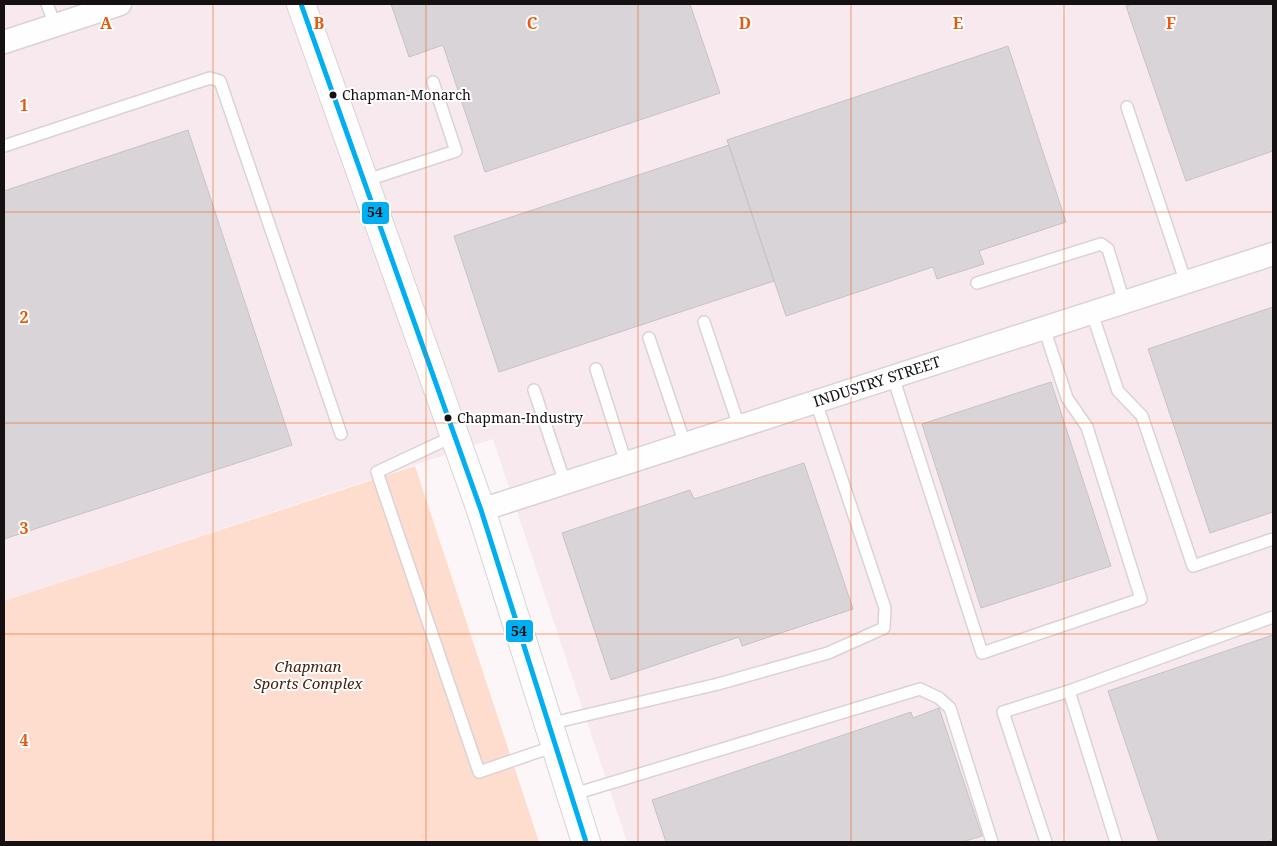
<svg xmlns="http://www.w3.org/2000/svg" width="1277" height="846" font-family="'Noto Serif',serif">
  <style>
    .built { fill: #f8e9ee }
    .green { fill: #fedcce }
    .building { fill: #d9d4d8; stroke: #c7c2c5 }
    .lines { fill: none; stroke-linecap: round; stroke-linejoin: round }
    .lane-casing { stroke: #d9d3d5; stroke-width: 14 }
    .street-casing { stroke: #d9d3d5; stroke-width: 25 }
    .primary-casing { stroke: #d9d3d5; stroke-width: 30 }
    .lane { stroke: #fffefe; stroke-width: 11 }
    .street { stroke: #fffefe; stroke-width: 22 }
    .primary { stroke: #fffefe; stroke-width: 28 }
    .bus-1-casing { stroke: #fff; stroke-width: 9 }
    .bus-1 { stroke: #00aff2; stroke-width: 5 }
    .grid { fill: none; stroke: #e8590c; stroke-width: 1; stroke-opacity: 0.55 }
    .bus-dot { fill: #151012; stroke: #fff; stroke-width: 2 }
    .labels { text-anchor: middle; stroke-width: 4; stroke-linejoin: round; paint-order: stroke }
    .bus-label { font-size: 14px; fill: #151012; stroke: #fff; text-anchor: start }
    .street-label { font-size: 15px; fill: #151012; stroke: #fff }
    .park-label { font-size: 15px; font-style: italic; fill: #431f0c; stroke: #fff }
    .grid-label { font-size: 16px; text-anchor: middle; font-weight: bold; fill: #e8590c; stroke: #fff; stroke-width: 4; stroke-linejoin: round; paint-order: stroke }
    .line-badge { stroke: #fff; stroke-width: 2 }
    .pale-badge-label { font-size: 14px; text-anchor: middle; font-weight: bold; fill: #111 }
  </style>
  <rect width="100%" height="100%" fill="#fcf6f8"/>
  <path class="built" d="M 4,4 L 1273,4 L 1273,842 L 627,842 L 493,439 L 4,601 Z"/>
  <path class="green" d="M 415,466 L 539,842 L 4,842 L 4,601 Z"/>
  <path class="building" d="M 391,4 L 690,4 L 720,93 L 485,172 L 443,45 L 409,57 Z
    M 1133,4 L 1273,4 L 1273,151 L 1186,181 L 1126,6 Z
    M 1008,46 L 1066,222 L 979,251 L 984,264 L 937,279 L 933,267 L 786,316 L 727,140 Z
    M 188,130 L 292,445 L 4,539 L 4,191 Z
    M 729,145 L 774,281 L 499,372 L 454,236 Z
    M 1273,307 L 1273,512 L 1210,533 L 1148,349 Z
    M 1051,382 L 1111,566 L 981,608 L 922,424 Z
    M 804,463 L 853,609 L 742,646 L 739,637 L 611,680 L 562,533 L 690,490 L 694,499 Z
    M 1273,635 L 1273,839 L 1265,842 L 1159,842 L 1108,691 Z
    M 939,708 L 982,836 L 962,842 L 666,842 L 652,800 L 911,712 L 913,718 Z"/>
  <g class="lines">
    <defs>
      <path id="lane" d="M 47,4 L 55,25
        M 1127,107 L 1186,283
        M 4,146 L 210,78 L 220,81 L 341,434
        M 364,181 L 456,151 L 433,82
        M 977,283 L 1101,244 L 1108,249 L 1124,302
        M 1092,313 L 1118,391 L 1142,416 L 1193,566 L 1273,539
        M 704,322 L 739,426
        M 649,338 L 685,444
        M 596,369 L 626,463
        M 893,377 L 982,653 L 1141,599 L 1087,427 L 1067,398 L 1044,328
        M 534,390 L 565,483
        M 454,436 L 377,472 L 479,772 L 555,746
        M 548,724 L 718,684 L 828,653 L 884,628 L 885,608 L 816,402
        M 571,795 L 920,689 L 939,698 L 950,708 L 992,842
        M 1046,842 L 1003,712 L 1069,691
        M 1116,842 L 1069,691 L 1273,617"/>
      <path id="street" d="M 4,42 L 120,4
        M 481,510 L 1273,254"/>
      <path id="primary" d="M 301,4 L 481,510 L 586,842"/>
    </defs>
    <use href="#lane" class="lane-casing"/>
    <use href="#street" class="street-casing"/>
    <use href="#primary" class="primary-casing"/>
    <use href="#lane" class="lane"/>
    <use href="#street" class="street"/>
    <use href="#primary" class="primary"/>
    <defs>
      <path id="bus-1" d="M 301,4 L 481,510 L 586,842"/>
    </defs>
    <use href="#bus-1" class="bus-1-casing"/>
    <use href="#bus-1" class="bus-1"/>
  </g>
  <path class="grid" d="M 213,4 L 213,842M 426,4 L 426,842M 638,4 L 638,842M 851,4 L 851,842M 1064,4 L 1064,842M 4,212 L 1273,212M 4,423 L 1273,423M 4,634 L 1273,634"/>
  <g class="bus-dot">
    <circle cx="333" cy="95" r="4.5"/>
    <circle cx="448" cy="418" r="4.5"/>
  </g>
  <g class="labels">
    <g class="bus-label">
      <text x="342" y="100">Chapman-Monarch</text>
      <text x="457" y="423">Chapman-Industry</text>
    </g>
    <g class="street-label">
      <text transform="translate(877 382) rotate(-18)" y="5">INDUSTRY STREET</text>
    </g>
    <g class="park-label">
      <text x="308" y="672">Chapman<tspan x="308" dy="17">Sports Complex</tspan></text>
    </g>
  </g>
  <g class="grid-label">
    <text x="106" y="29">A</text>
    <text x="319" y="29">B</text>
    <text x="532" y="29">C</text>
    <text x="745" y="29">D</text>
    <text x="958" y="29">E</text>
    <text x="1171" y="29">F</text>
    <text x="24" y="111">1</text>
    <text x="24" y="323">2</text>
    <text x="24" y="534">3</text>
    <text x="24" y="746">4</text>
  </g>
  <g class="line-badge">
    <rect x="361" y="201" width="29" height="24" rx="5" fill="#00aff2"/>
    <rect x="505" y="619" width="29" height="24" rx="5" fill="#00aff2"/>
  </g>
  <g class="pale-badge-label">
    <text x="375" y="217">54</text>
    <text x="519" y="636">54</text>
  </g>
  <rect width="1277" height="846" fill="none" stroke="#151012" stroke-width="10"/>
</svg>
